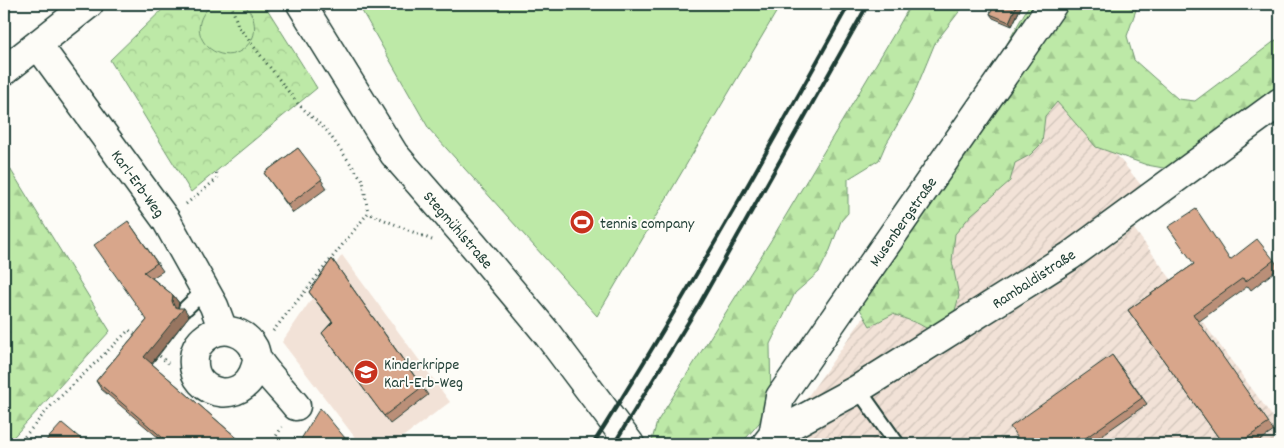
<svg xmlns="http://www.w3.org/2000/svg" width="1284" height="448" font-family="Dekko,sans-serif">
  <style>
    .built { fill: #f2e2d7 }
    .industrial { fill: url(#industrial-furrows) }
    .forest { fill: url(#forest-firs); stroke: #6e936e }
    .park { fill: url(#park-crowns); stroke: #6e936e }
    .pitch { fill: #bde9a7; stroke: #6e936e }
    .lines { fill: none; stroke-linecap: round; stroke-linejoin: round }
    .lane-casing { stroke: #1f3d34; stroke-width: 18 }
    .street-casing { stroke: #1f3d34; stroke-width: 31 }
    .secondary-casing { stroke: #1f3d34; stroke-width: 31 }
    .path { stroke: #1f3d34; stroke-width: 3; stroke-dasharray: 1 4; stroke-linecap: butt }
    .lane { stroke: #fdfcf7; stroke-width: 14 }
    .street { stroke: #fdfcf7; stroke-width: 28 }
    .secondary { stroke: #fdfcf7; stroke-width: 28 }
    .rail { stroke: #1f3d34; stroke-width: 4 }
    .wall { fill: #ba8f78; stroke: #1f3d34 }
    .shaded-wall { fill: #977461; stroke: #1f3d34 }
    .building { fill: #d8a68b; stroke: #1f3d34 }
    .labels { text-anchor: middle; stroke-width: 4; stroke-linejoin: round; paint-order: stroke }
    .street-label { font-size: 16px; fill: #1f3d34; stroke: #fdfcf7 }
    .poi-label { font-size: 16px; fill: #1f3d34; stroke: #fdfcf7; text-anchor: start }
  </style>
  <defs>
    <pattern id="industrial-furrows" width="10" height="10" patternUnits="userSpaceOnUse" patternTransform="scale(1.25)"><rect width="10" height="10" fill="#f2e2d7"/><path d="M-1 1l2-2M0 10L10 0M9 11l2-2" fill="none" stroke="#cfc3b9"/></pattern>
    <pattern id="forest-firs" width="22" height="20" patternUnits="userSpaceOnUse" patternTransform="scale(1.25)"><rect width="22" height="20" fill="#bde9a7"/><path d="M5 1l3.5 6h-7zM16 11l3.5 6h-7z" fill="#a2c990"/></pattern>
    <pattern id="park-crowns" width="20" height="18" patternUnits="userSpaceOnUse" patternTransform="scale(1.25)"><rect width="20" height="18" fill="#bde9a7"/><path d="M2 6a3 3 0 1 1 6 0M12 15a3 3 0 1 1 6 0" fill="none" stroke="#a2c990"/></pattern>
  </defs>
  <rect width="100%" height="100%" fill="#fdfcf7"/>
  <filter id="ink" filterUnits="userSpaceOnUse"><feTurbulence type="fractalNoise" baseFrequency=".02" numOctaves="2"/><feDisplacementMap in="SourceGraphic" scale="10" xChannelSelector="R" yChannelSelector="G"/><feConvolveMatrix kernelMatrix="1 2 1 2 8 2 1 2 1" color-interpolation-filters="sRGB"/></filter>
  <g filter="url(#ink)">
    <path class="built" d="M 342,255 L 450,402 L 393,444 L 360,444 L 282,342 Z"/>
    <path class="industrial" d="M 1043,64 L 1158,206 L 1132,226 L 1280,427 L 1280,444 L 774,444 Z"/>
    <path class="forest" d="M 911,4 L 965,4 L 935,43 L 911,101 L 885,146 L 879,160 L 848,179 L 848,213 L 841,221 L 830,250 L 819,272 L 795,293 L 770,344 L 771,409 L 741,444 L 655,444 L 652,440 L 657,422 L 770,242 L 894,34 Z
      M 1028,4 L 1138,4 L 1127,36 L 1134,60 L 1178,99 L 1195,101 L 1280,37 L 1280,94 L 1174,170 L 1147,165 L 1096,147 L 1057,102 L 1045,116 L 1042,143 L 1030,155 L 1015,163 L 1010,181 L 971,215 L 955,234 L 952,261 L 959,296 L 951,325 L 933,332 L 919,324 L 893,314 L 870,326 L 858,306 L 1028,7 Z
      M 4,159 L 110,331 L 7,444 L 4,444 Z"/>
    <path class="park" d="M 168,4 L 264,4 L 317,88 L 191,192 L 110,60 Z"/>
    <path class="pitch" d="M 213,4 C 221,4 232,2 240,4 C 253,7 258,29 252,39 C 228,79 174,34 213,4 Z
      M 358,4 L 781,4 L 597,316 L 429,129 Z"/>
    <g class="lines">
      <defs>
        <path id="lane" d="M 186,308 L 205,290
          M 858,389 L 897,444"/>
        <path id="street" d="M 301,4 L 394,154 L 475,247 L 545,331 L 630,444
          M 38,45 L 166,220 L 214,306 L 223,330
          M 257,360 C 250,408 190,399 194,358 C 195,347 202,339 211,334 C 227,326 246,333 254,348 C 256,353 256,358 259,362 C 270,378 284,391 296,406
          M 773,435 L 858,389 L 1070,256 L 1280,102
          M 766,444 L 773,435 L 780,397 L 1053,4"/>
        <path id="secondary" d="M 4,71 L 89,4"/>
      </defs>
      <use href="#lane" class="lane-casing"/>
      <use href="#street" class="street-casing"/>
      <use href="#secondary" class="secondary-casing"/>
      <path class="path" d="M 231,4 L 238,26 L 298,104 L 327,131 L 363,181 L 368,213
        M 186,204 L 217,179 L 216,171
        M 273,331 L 368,213 L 432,240
        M 156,353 L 168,363
        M 18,444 L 51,406 L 129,330 L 138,337
        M 271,444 L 282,427"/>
      <use href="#lane" class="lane"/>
      <use href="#street" class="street"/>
      <use href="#secondary" class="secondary"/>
      <path class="rail" d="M 593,444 C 684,301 767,152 849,4
        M 614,444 L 700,303 L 868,4"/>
    </g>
    <path class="wall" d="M 995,4 L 1021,4 L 1022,5 L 1012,26 L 993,18 L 990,14 Z
      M 298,148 L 327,188 L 293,213 L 264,173 Z
      M 128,221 L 163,271 L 152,278 L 173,295 L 179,303 L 178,308 L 189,316 L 152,364 L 244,444 L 166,444 L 101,389 L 96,381 L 147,320 Z
      M 332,259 L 428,395 L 390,424 L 322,333 L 332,322 L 309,292 Z
      M 1230,260 L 1274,260 L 1279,268 L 1251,290 L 1248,286 L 1198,322 L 1274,431 L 1255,444 L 1223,444 L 1128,310 L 1194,264 Z
      M 1112,355 L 1147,404 L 1089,444 L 1022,444 Z"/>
    <path class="shaded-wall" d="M 1017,4 L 1021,4 L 1022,5 L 1012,26 L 1009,22 Z
      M 173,295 L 179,303 L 177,310 L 184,308 L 189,316 L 150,365 L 144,357 L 172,301 Z"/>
    <path class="building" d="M 995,4 L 1017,4 L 1009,22 L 990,14 Z
      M 298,148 L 322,179 L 288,205 L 264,173 Z
      M 1196,209 L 1230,260 L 1257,239 L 1274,260 L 1245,282 L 1243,278 L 1193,314 L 1269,423 L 1238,444 L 1223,444 L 1128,310 L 1194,264 L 1168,227 Z
      M 128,221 L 157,263 L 144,272 L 173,295 L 172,301 L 174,306 L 178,308 L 184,308 L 144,357 L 244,444 L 170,444 L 96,381 L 147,320 L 94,245 Z
      M 332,259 L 422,387 L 384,416 L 322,333 L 333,322 L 309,292 Z
      M 1112,355 L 1142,398 L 1077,444 L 1022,444 L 1010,427 Z
      M 320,408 L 350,444 L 298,444 Z
      M 62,423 L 87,444 L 43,444 Z"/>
  </g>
  <defs>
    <symbol id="stadium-disc" viewBox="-11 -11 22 22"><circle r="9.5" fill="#c8321e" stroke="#fdfcf7"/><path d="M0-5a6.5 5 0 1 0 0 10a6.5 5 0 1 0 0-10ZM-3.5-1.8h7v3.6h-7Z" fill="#fff"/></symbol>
    <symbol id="school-disc" viewBox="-11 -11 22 22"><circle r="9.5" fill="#c8321e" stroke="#fdfcf7"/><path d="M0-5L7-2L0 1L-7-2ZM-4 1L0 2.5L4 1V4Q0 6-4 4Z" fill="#fff"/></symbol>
  </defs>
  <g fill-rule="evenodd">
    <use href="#stadium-disc" x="568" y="208" width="28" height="28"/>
    <use href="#school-disc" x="352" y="358" width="28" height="28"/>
  </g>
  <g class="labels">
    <g class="street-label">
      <text transform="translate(139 183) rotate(54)" y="6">Karl-Erb-Weg</text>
      <text transform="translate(902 221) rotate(-55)" y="6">Musenbergstraße</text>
      <text transform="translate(459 229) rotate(49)" y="6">Stegmühlstraße</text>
      <text transform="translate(1033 278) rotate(-33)" y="6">Rambaldistraße</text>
    </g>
    <g class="poi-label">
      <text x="600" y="228">tennis company</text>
      <text x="384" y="369">Kinderkrippe<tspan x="384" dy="18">Karl-Erb-Weg</tspan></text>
    </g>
  </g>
  <rect width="1284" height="448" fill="none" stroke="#fdfcf7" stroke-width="20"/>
  <rect x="10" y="10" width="1264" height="428" fill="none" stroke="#1f3d34" stroke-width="2" filter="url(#ink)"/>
</svg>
